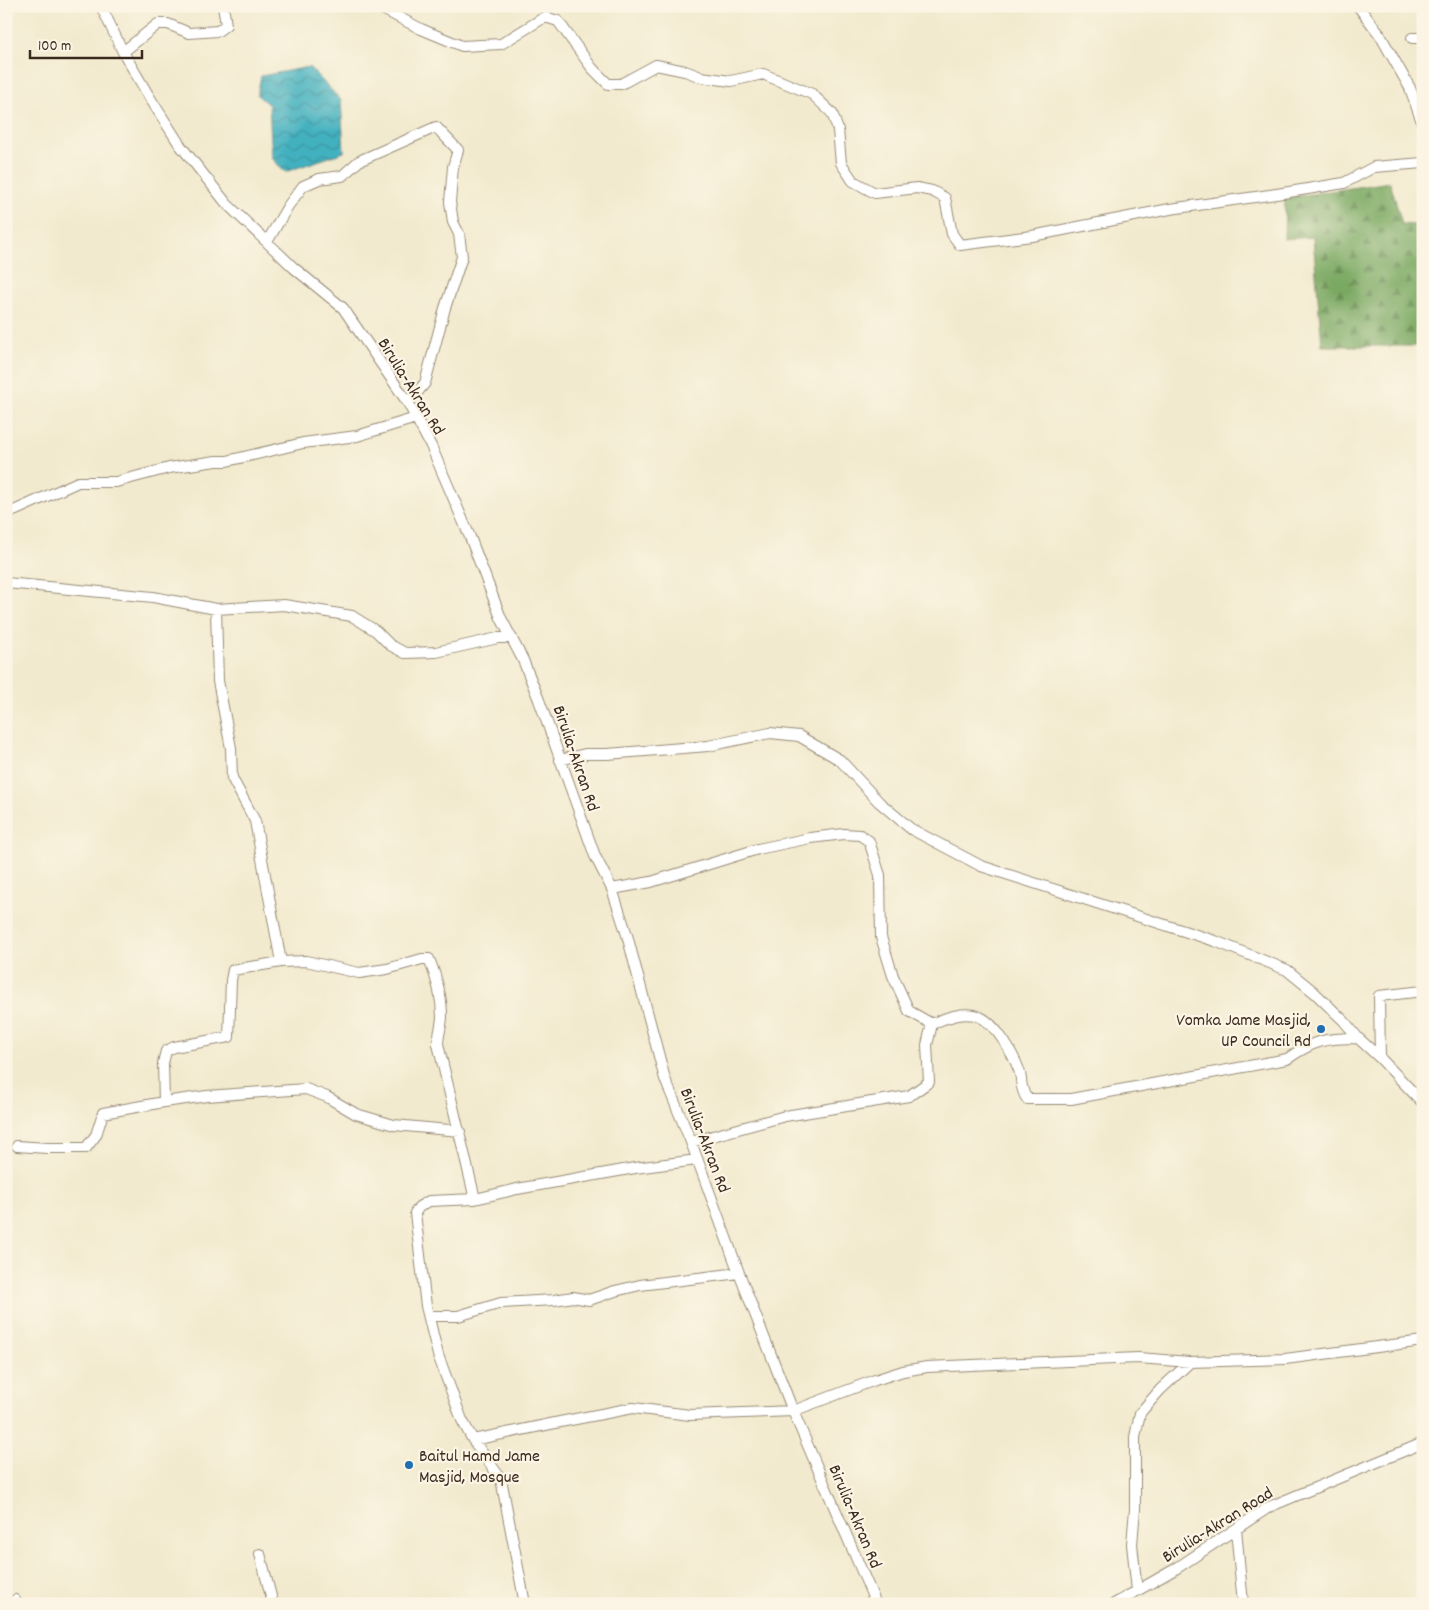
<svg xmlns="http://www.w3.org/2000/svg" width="1429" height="1610" font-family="Dekko,sans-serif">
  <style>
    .forest { fill: url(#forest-firs); stroke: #5a6a40 }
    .water { fill: url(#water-waves); stroke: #3f6e6e }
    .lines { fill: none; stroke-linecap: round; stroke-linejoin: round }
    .minor-casing { stroke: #968a76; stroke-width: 12 }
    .minor { stroke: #fff; stroke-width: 10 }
    .poi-dot { fill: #1f6fb2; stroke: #fcf5e5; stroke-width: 2 }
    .labels { text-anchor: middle; stroke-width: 4.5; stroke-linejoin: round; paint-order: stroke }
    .street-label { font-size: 18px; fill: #3b2a1e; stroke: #fcf5e5 }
    .poi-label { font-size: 18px; fill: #3b2a1e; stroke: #fcf5e5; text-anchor: end }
  </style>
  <defs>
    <pattern id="forest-firs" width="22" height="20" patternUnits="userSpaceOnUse" patternTransform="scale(1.25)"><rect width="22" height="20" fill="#7aa962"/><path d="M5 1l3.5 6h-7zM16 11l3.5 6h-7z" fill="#658a50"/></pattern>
    <pattern id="water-waves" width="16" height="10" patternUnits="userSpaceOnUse" patternTransform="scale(1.25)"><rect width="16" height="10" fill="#43b1bf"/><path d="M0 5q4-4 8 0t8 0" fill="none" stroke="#39909b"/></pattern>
  </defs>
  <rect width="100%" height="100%" fill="#fcf5e5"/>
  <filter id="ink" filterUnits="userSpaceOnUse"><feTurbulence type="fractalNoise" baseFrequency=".02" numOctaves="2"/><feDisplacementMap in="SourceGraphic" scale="10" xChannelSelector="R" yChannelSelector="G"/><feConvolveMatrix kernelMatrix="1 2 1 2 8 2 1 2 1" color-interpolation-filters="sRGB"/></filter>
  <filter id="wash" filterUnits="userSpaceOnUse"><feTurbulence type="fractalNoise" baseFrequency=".0096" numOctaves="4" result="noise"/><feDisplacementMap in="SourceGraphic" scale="20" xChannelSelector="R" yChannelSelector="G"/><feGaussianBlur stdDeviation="1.12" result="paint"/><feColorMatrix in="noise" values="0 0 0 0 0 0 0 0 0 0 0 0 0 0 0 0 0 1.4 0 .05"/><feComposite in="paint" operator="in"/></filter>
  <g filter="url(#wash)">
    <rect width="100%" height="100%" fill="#f2eace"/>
    <path class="forest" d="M 1390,182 L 1402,224 L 1423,226 L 1423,346 L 1322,346 L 1313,237 L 1284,239 L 1285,198 Z"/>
    <path class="water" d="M 309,67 L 341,100 L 344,152 L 285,172 L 272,158 L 269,105 L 257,95 L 261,76 Z"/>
  </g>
  <g filter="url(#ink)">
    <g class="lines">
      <defs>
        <path id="minor" d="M 101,6 L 123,52 L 150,98 L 180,145 L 227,204 L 294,268 L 343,308 L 408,403 L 431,446 L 470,537 L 501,618 L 523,660 L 539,700 L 595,856 L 612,889 L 627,935 L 665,1079 L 691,1142 L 739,1273 L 793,1411 L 876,1604
          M 377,6 L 421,29 L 462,46 L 501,44 L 545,17 L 558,21 L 592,68 L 608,84 L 621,84 L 656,65 L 685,71 L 701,77 L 731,81 L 763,74 L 812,94 L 832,113 L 838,130 L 841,163 L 853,181 L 875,193 L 917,188 L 932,191 L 945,198 L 952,234 L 960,245 L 1032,236 L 1170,209 L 1283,193 L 1344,183 L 1374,167 L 1423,163
          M 1358,6 L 1380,35 L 1410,88 L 1423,125
          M 1412,38 L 1423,38
          M 123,52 L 158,24 L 168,24 L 189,33 L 218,31 L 226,25 L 223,6
          M 267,242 L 288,206 L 303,186 L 319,179 L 342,176 L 359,161 L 436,127 L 458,150 L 453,167 L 450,202 L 453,222 L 459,234 L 462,257 L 445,308 L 425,383 L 408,403
          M 6,513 L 16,510 L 78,482 L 116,482 L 169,468 L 216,461 L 227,461 L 303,443 L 357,436 L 416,418
          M 6,583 L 153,597 L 216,609 L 284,605 L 352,616 L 376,631 L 390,645 L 405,653 L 436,652 L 498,638 L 512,638
          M 216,609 L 218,681 L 231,748 L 232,778 L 255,821 L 281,962
          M 560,760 L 585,754 L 607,754 L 708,746 L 770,733 L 799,736 L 840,760 L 879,802 L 911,829 L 981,866 L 1215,941 L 1287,970 L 1314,992 L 1344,1021 L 1358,1038
          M 612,889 L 651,882 L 758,849 L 810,838 L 844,834 L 860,835 L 869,841 L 880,875 L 881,937 L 893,976 L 909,1011 L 932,1024
          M 1380,1058 L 1379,996 L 1423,991
          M 164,1102 L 163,1063 L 166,1051 L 174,1047 L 229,1037 L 231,980 L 233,970 L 281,962 L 306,961 L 359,973 L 387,969 L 422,959 L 429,959 C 436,976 442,998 442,1017 C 442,1024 438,1036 438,1044 L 475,1199
          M 691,1142 L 785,1116 L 909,1096 L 929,1082 L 927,1045 L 932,1024 C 944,1018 966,1010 980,1017 C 996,1024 1013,1054 1019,1070 C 1023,1081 1019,1087 1027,1099 L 1071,1099 L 1287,1059 C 1314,1040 1326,1038 1358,1038 L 1380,1058 L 1423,1103
          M 17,1146 L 47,1148 L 86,1148 L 96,1135 L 103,1113 L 164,1102 L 207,1096 L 306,1089 L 327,1097 L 356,1114 L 394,1125 L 460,1131
          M 429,1316 L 458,1316 L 501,1303 L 554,1300 L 573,1297 L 589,1300 L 615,1291 L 640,1285 L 739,1273
          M 473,1440 L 560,1422 L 633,1408 L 690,1415 L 793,1411 L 875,1380 L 903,1371 L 927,1367 L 1138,1358 L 1190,1362 L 1285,1359 L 1423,1341
          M 1236,1529 L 1243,1604
          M 260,1554 L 273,1604
          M 1137,1591 L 1132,1544 L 1135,1509 L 1135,1437 L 1140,1413 L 1160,1390 L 1190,1362
          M 15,1600 L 17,1604
          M 525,1604 L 501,1479 L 473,1440 L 462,1420 L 438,1355 L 426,1306 L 415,1213 L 419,1207 L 429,1201 L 475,1199 L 517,1189 L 635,1168 L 697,1160
          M 1114,1604 L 1177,1568 L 1269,1507 L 1423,1443"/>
      </defs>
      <use href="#minor" class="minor-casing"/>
      <use href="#minor" class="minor"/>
    </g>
  </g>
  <g class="poi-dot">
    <circle cx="1321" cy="1029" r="5"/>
    <circle cx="409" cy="1465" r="5"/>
  </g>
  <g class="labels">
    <g class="street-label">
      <text transform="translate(412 386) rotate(58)" y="6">Birulia-Akran Rd</text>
      <text transform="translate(577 758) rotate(71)" y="6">Birulia-Akran Rd</text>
      <text transform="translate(706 1140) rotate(69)" y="6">Birulia-Akran Rd</text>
      <text transform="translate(856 1516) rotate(67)" y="6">Birulia-Akran Rd</text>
      <text transform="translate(1217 1524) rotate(-32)" y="6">Birulia-Akran Road</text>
    </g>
    <g class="poi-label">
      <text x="1311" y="1025">Vomka Jame Masjid,<tspan x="1311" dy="21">UP Council Rd</tspan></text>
      <text x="419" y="1461" text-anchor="start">Baitul Hamd Jame<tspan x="419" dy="21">Masjid, Mosque</tspan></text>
    </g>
  </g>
  <rect width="1429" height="1610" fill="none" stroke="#fcf5e5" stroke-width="25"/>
  <path d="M30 50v8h112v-8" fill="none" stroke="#3b2a1e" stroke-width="2.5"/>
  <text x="38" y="50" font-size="15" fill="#3b2a1e" stroke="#fcf5e5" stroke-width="4" paint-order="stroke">100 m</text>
</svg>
